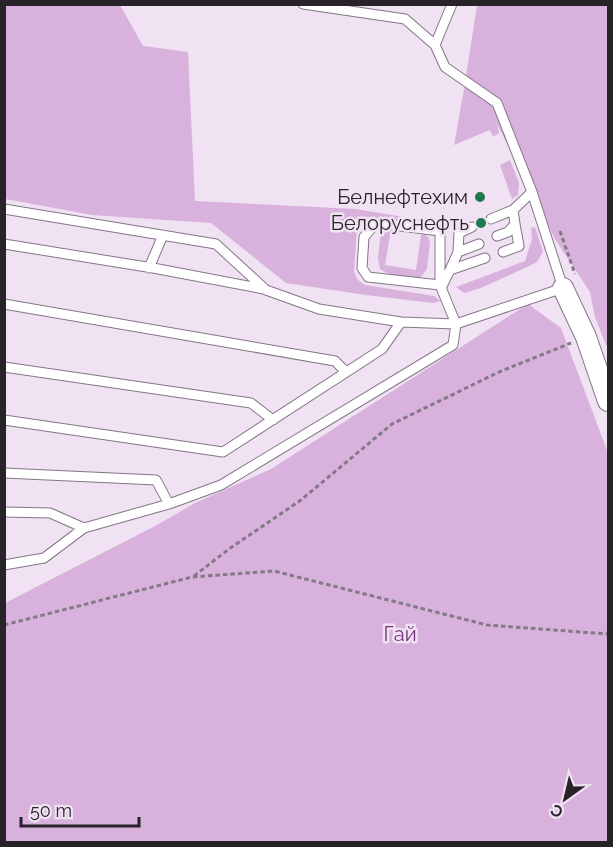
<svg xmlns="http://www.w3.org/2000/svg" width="613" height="847" font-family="Raleway,sans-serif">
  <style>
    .green { fill: #d8b1dd }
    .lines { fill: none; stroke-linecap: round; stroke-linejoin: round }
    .service-casing { stroke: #837685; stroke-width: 11 }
    .minor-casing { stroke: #837685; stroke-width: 22 }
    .path { stroke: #847a85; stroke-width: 3; stroke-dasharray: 4.5 3; stroke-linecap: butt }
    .service { stroke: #fff; stroke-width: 9 }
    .minor { stroke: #fff; stroke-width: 20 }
    .poi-dot { fill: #1f794e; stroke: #f1e2f3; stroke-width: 2 }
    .labels { text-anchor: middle; stroke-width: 5; stroke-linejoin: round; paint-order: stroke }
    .poi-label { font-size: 20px; fill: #282329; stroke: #f1e2f3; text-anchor: end }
    .park-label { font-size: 20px; fill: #75327f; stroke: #f1e2f3 }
  </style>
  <rect width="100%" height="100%" fill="#f1e2f3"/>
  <path class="green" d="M 4,5 L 120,5 L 143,46 L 188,52 L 195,201 L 355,209 L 440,223 L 435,227 L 380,217 L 368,217 L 357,227 L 354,272 L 358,280 L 365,285 L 434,296 L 441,301 L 433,303 L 366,295 L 286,283 L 211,223 L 92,215 L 5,199 Z
    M 477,5 L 608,5 L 608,350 L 595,317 L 590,292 L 555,239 L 497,124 L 499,133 L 493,137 L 490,130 L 454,145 L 464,89 Z
    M 510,160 L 519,183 L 518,195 L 512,199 L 500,165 Z
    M 535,227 L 543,252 L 537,262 L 525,268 L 481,288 L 464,293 L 456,287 L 525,261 L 532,239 L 531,228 Z
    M 391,230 L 385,265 L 416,270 L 421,235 L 425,234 L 428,237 L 430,242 L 427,269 L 420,278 C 407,279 391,277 380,269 L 378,259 L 380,238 L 385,232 Z
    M 528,304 L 561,328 L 608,453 L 608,842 L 5,842 L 5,603 L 157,525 L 195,503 L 271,469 Z"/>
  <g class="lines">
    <defs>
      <path id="service" d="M 435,45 L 452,4
        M 4,209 L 216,244 L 266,290 L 319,309 L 401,322 L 456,324 L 563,288 L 532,192 L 497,103 L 445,67 L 435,45 L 405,19 L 303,4
        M 513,210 L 532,192
        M 491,219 L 513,210 L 515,224
        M 497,236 L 508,232 L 515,224 L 519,246 L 503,252
        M 4,244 L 153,268 L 264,289
        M 458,252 L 459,233 L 472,227
        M 149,268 L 163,235
        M 450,270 L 458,252 L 479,244
        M 441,288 L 450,270 L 485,258
        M 4,304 L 335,361 L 346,372
        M 4,367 L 251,403 L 273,420
        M 4,420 L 223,452 L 382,349 L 401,322
        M 4,473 L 156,480 L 169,504
        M 4,512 L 50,513 L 84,528
        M 4,565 L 44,558 L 84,528 L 169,504 L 221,485 L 453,345 L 456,324 L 440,285 L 368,277 L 362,268 L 364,237 L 376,223 L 440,231 L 440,285"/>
      <path id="minor" d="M 563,288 L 586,337 L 608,401"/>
    </defs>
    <use href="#service" class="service-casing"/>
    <use href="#minor" class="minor-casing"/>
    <path class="path" d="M 560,231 L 575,274
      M 194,576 L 229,549 L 301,500 L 392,424 L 499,372 L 571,343
      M 4,625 L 192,577 L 274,571 L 487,625 L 608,634"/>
    <use href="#service" class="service"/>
    <use href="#minor" class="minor"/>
  </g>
  <g class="poi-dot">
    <circle cx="480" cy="197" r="6"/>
    <circle cx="481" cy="223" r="6"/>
  </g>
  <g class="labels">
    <g class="poi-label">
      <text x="468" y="204">Белнефтехим</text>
      <text x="469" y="230">Белоруснефть</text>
    </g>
    <g class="park-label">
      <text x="400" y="641">Гай</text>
    </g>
  </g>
  <rect width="613" height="847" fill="none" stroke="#282329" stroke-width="12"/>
  <g transform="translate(565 799) rotate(214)" stroke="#f1e2f3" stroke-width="4.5" paint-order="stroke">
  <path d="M0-4.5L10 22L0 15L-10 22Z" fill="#282329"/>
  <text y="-9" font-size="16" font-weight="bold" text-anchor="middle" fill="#282329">С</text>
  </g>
  <path d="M21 817v9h118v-9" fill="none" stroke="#282329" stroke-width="3"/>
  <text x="30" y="817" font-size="18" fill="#282329" stroke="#f1e2f3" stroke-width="4.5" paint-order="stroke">50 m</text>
</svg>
